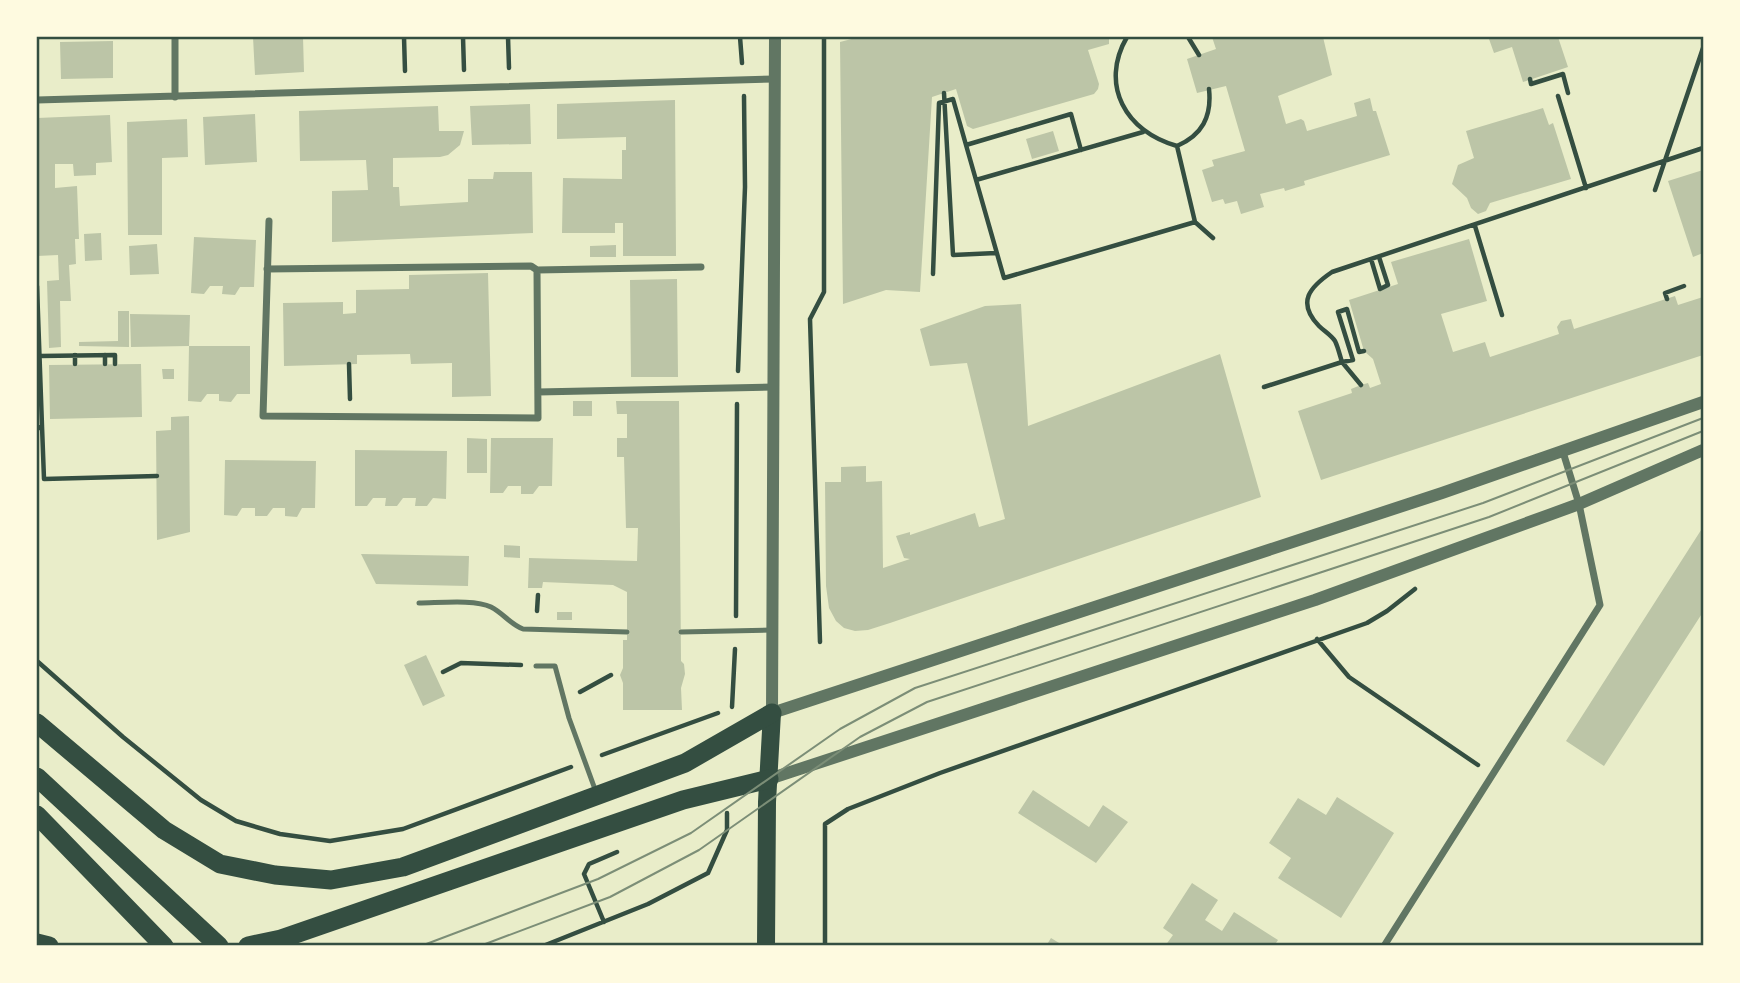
<svg xmlns="http://www.w3.org/2000/svg" width="1740" height="983" font-family="Raleway,sans-serif">
  <style>
    .building { fill: #bcc5a7 }
    .lines { fill: none; stroke-linecap: round; stroke-linejoin: round }
    .path { stroke: #344e41; stroke-width: 4.5 }
    .service { stroke: #617663; stroke-width: 5 }
    .minor { stroke: #617663; stroke-width: 7 }
    .tertiary { stroke: #617663; stroke-width: 12 }
    .primary { stroke: #344e41; stroke-width: 18 }
    .trunk { stroke: #344e41; stroke-width: 19 }
    .tram { stroke: #7c8e77; stroke-width: 2 }
    .neatline { fill: none; stroke: #344e41; stroke-width: 2.5 }
  </style>
  <rect width="100%" height="100%" fill="#e9edc9"/>
  <path class="building" d="M 253,37 L 303,37 L 304,72 L 255,75 Z
    M 859,37 L 1109,37 L 1109,44 L 1088,50 L 1099,84 L 1098,89 L 1094,94 L 973,129 L 967,126 L 956,89 L 932,97 L 920,292 L 886,290 L 843,304 L 840,42 Z
    M 1212,37 L 1323,37 L 1332,75 L 1278,96 L 1286,124 L 1301,119 L 1304,121 L 1307,131 L 1357,116 L 1354,103 L 1370,98 L 1373,111 L 1376,111 L 1390,155 L 1304,181 L 1305,185 L 1285,191 L 1284,188 L 1260,194 L 1264,207 L 1241,214 L 1237,201 L 1225,204 L 1223,199 L 1212,202 L 1202,170 L 1214,166 L 1212,160 L 1245,151 L 1226,86 L 1197,93 L 1187,59 L 1216,49 Z
    M 1480,37 L 1558,37 L 1568,67 L 1523,82 L 1512,47 L 1494,53 L 1489,39 Z
    M 113,41 L 113,78 L 61,79 L 60,42 Z
    M 675,100 L 676,256 L 623,256 L 623,223 L 615,223 L 615,233 L 562,233 L 563,178 L 622,179 L 622,150 L 626,150 L 626,137 L 557,139 L 557,104 Z
    M 530,104 L 531,144 L 472,145 L 470,106 Z
    M 438,106 L 439,131 L 464,131 L 460,145 L 448,155 L 440,157 L 393,158 L 393,187 L 399,187 L 400,206 L 468,202 L 468,179 L 493,179 L 494,172 L 532,172 L 533,233 L 332,242 L 332,191 L 368,190 L 366,160 L 300,161 L 299,111 Z
    M 1543,108 L 1549,125 L 1553,123 L 1571,179 L 1490,203 L 1486,211 L 1478,214 L 1471,208 L 1467,198 L 1452,184 L 1458,165 L 1474,158 L 1466,131 Z
    M 255,114 L 257,162 L 205,165 L 203,117 Z
    M 110,115 L 112,162 L 96,163 L 96,175 L 74,176 L 73,164 L 55,164 L 55,188 L 77,186 L 79,239 L 75,239 L 76,264 L 69,265 L 71,301 L 60,301 L 61,347 L 49,348 L 47,281 L 59,280 L 58,255 L 37,256 L 37,118 Z
    M 187,119 L 188,157 L 162,158 L 162,235 L 128,235 L 127,122 Z
    M 1053,131 L 1059,151 L 1032,159 L 1026,139 Z
    M 1703,170 L 1703,253 L 1693,257 L 1668,181 Z
    M 101,233 L 102,260 L 85,261 L 84,234 Z
    M 194,237 L 256,240 L 254,287 L 240,287 L 235,295 L 222,294 L 223,286 L 210,286 L 204,294 L 191,293 Z
    M 1469,239 L 1487,301 L 1441,314 L 1453,352 L 1485,342 L 1490,357 L 1559,334 L 1557,327 L 1561,321 L 1571,319 L 1574,329 L 1675,296 L 1678,305 L 1703,297 L 1703,355 L 1321,480 L 1298,411 L 1352,393 L 1351,389 L 1361,385 L 1368,383 L 1370,388 L 1381,384 L 1373,359 L 1364,351 L 1349,300 L 1398,284 L 1391,262 Z
    M 157,244 L 159,274 L 130,275 L 129,246 Z
    M 616,245 L 616,257 L 590,257 L 590,246 Z
    M 488,273 L 491,396 L 452,397 L 452,363 L 411,364 L 410,354 L 357,355 L 357,364 L 284,366 L 283,303 L 343,302 L 343,314 L 356,313 L 356,290 L 409,289 L 409,275 Z
    M 677,279 L 678,377 L 631,377 L 630,280 Z
    M 1021,304 L 1028,426 L 1220,354 L 1261,497 L 890,623 L 868,630 L 855,631 L 844,628 L 836,621 L 829,608 L 826,586 L 825,482 L 841,482 L 841,467 L 866,466 L 866,482 L 882,481 L 883,568 L 910,559 L 904,558 L 896,536 L 910,532 L 910,535 L 975,513 L 979,527 L 1005,519 L 967,363 L 930,366 L 920,329 L 985,306 Z
    M 118,311 L 129,311 L 129,347 L 79,346 L 79,342 L 118,341 Z
    M 130,314 L 190,315 L 189,346 L 250,346 L 250,394 L 237,394 L 231,402 L 219,401 L 219,394 L 207,394 L 201,402 L 188,401 L 189,346 L 131,347 Z
    M 141,364 L 142,417 L 50,419 L 49,365 Z
    M 162,369 L 174,369 L 174,379 L 163,379 Z
    M 573,401 L 592,401 L 592,416 L 573,416 Z
    M 616,401 L 679,401 L 681,661 L 684,664 L 685,674 L 681,688 L 682,710 L 623,710 L 623,683 L 620,675 L 623,668 L 623,640 L 627,640 L 627,592 L 613,585 L 543,582 L 542,588 L 528,588 L 529,558 L 637,561 L 638,528 L 626,528 L 624,457 L 617,457 L 617,438 L 627,438 L 627,414 L 617,414 Z
    M 189,416 L 190,532 L 157,540 L 156,431 L 171,430 L 171,417 Z
    M 467,438 L 487,439 L 487,473 L 467,473 Z
    M 491,438 L 553,438 L 552,486 L 539,486 L 533,494 L 521,494 L 521,486 L 508,486 L 503,493 L 490,493 Z
    M 355,450 L 447,451 L 446,499 L 433,498 L 427,506 L 415,506 L 416,498 L 403,498 L 397,506 L 385,506 L 386,498 L 373,498 L 367,506 L 355,506 Z
    M 225,460 L 316,461 L 315,508 L 302,508 L 297,517 L 285,516 L 285,508 L 273,508 L 267,516 L 255,516 L 255,508 L 242,508 L 237,516 L 224,515 Z
    M 1703,527 L 1703,612 L 1604,766 L 1566,741 Z
    M 504,545 L 520,546 L 520,558 L 504,557 Z
    M 361,554 L 469,556 L 468,586 L 376,584 Z
    M 557,612 L 572,612 L 572,620 L 557,620 Z
    M 426,655 L 445,696 L 423,706 L 404,665 Z
    M 1033,790 L 1089,827 L 1103,805 L 1128,822 L 1096,863 L 1018,813 Z
    M 1337,797 L 1394,833 L 1341,918 L 1278,878 L 1291,858 L 1269,843 L 1298,798 L 1326,815 Z
    M 1192,883 L 1218,900 L 1205,920 L 1222,931 L 1234,912 L 1278,940 L 1274,946 L 1165,946 L 1173,935 L 1163,928 Z
    M 1051,938 L 1064,946 L 1046,946 Z"/>
  <g class="lines">
    <path class="path" d="M 404,37 L 405,71
      M 463,37 L 464,70
      M 508,37 L 509,68
      M 740,37 L 742,63
      M 1127,37 C 1099,85 1126,132 1177,146
      M 1188,37 L 1199,55
      M 1530,79 L 1531,84 L 1563,74 L 1568,93
      M 1209,89 C 1212,117 1202,135 1177,146 L 1195,222 L 1213,238
      M 944,93 L 953,255 L 996,253
      M 1558,96 L 1586,188
      M 1143,132 L 976,180 L 1004,278 L 1195,222
      M 976,180 L 966,145 L 1071,114 L 1081,150
      M 1655,190 L 1703,48
      M 1475,226 L 1502,315
      M 1371,259 L 1380,289 L 1388,285 L 1379,257
      M 933,274 L 939,103 L 953,99 L 966,145
      M 37,286 L 42,426 L 37,429
      M 1667,299 L 1665,293 L 1684,286
      M 105,355 L 105,364
      M 40,356 L 115,355 L 115,364
      M 75,364 L 75,355
      M 349,364 L 350,399
      M 738,371 L 745,187 L 744,96
      M 1361,385 L 1342,362 L 1353,360 L 1338,312 L 1347,309 L 1359,352 L 1364,351
      M 1264,387 L 1342,362 C 1340,356 1338,347 1335,341 C 1331,335 1324,331 1319,326 C 1296,302 1310,287 1332,272 L 1703,148
      M 42,426 L 44,479 L 157,476
      M 537,611 L 538,595
      M 736,616 L 737,404
      M 1317,639 L 1349,677 L 1478,765
      M 820,642 L 810,319 L 824,292 L 824,37
      M 37,661 L 123,737 L 201,800 L 236,821 L 280,834 L 330,841 L 403,829 L 571,767
      M 443,672 L 461,663 L 521,665
      M 580,692 L 611,675
      M 732,707 L 735,649
      M 602,755 L 718,713
      M 604,922 L 584,874 L 589,864 L 617,852
      M 543,946 L 648,904 L 708,873 L 727,830 L 727,813
      M 825,946 L 825,824 L 848,809 L 940,773 L 1367,623 L 1387,611 L 1415,589"/>
    <path class="service" d="M 419,603 C 438,603 475,599 491,607 C 503,613 510,624 523,629 L 627,632
      M 681,632 L 772,630
      M 536,666 L 555,666 L 569,718 L 596,792"/>
    <path class="minor" d="M 175,37 L 175,97
      M 37,100 L 775,79
      M 269,221 L 263,416 L 538,418 L 537,270
      M 267,269 L 531,266 L 537,270 L 701,267
      M 538,392 L 774,387
      M 1384,946 L 1600,605 L 1579,504 L 1563,452"/>
    <path class="tertiary" d="M 775,37 L 772,713 L 1442,493 L 1703,402
      M 769,779 L 1315,600 L 1579,504 L 1703,450"/>
    <path class="primary" d="M 766,946 L 767,802 L 772,713"/>
    <path class="trunk" d="M 37,723 L 164,830 L 220,864 L 275,875 L 331,880 L 403,867 L 685,763 L 772,713
      M 37,777 L 219,946
      M 37,815 L 164,946
      M 37,943 L 49,946
      M 248,946 L 281,939 L 683,800 L 769,779"/>
    <path class="tram" d="M 421,946 L 598,879 L 691,833 L 840,729 L 915,688 L 1483,503 L 1703,418
      M 480,946 L 610,897 L 699,850 L 860,737 L 927,702 L 1489,517 L 1703,431"/>
  </g>
  <rect width="1740" height="983" fill="none" stroke="#fefae0" stroke-width="77"/>
  <rect x="38" y="38" width="1664" height="906" class="neatline"/>
</svg>
